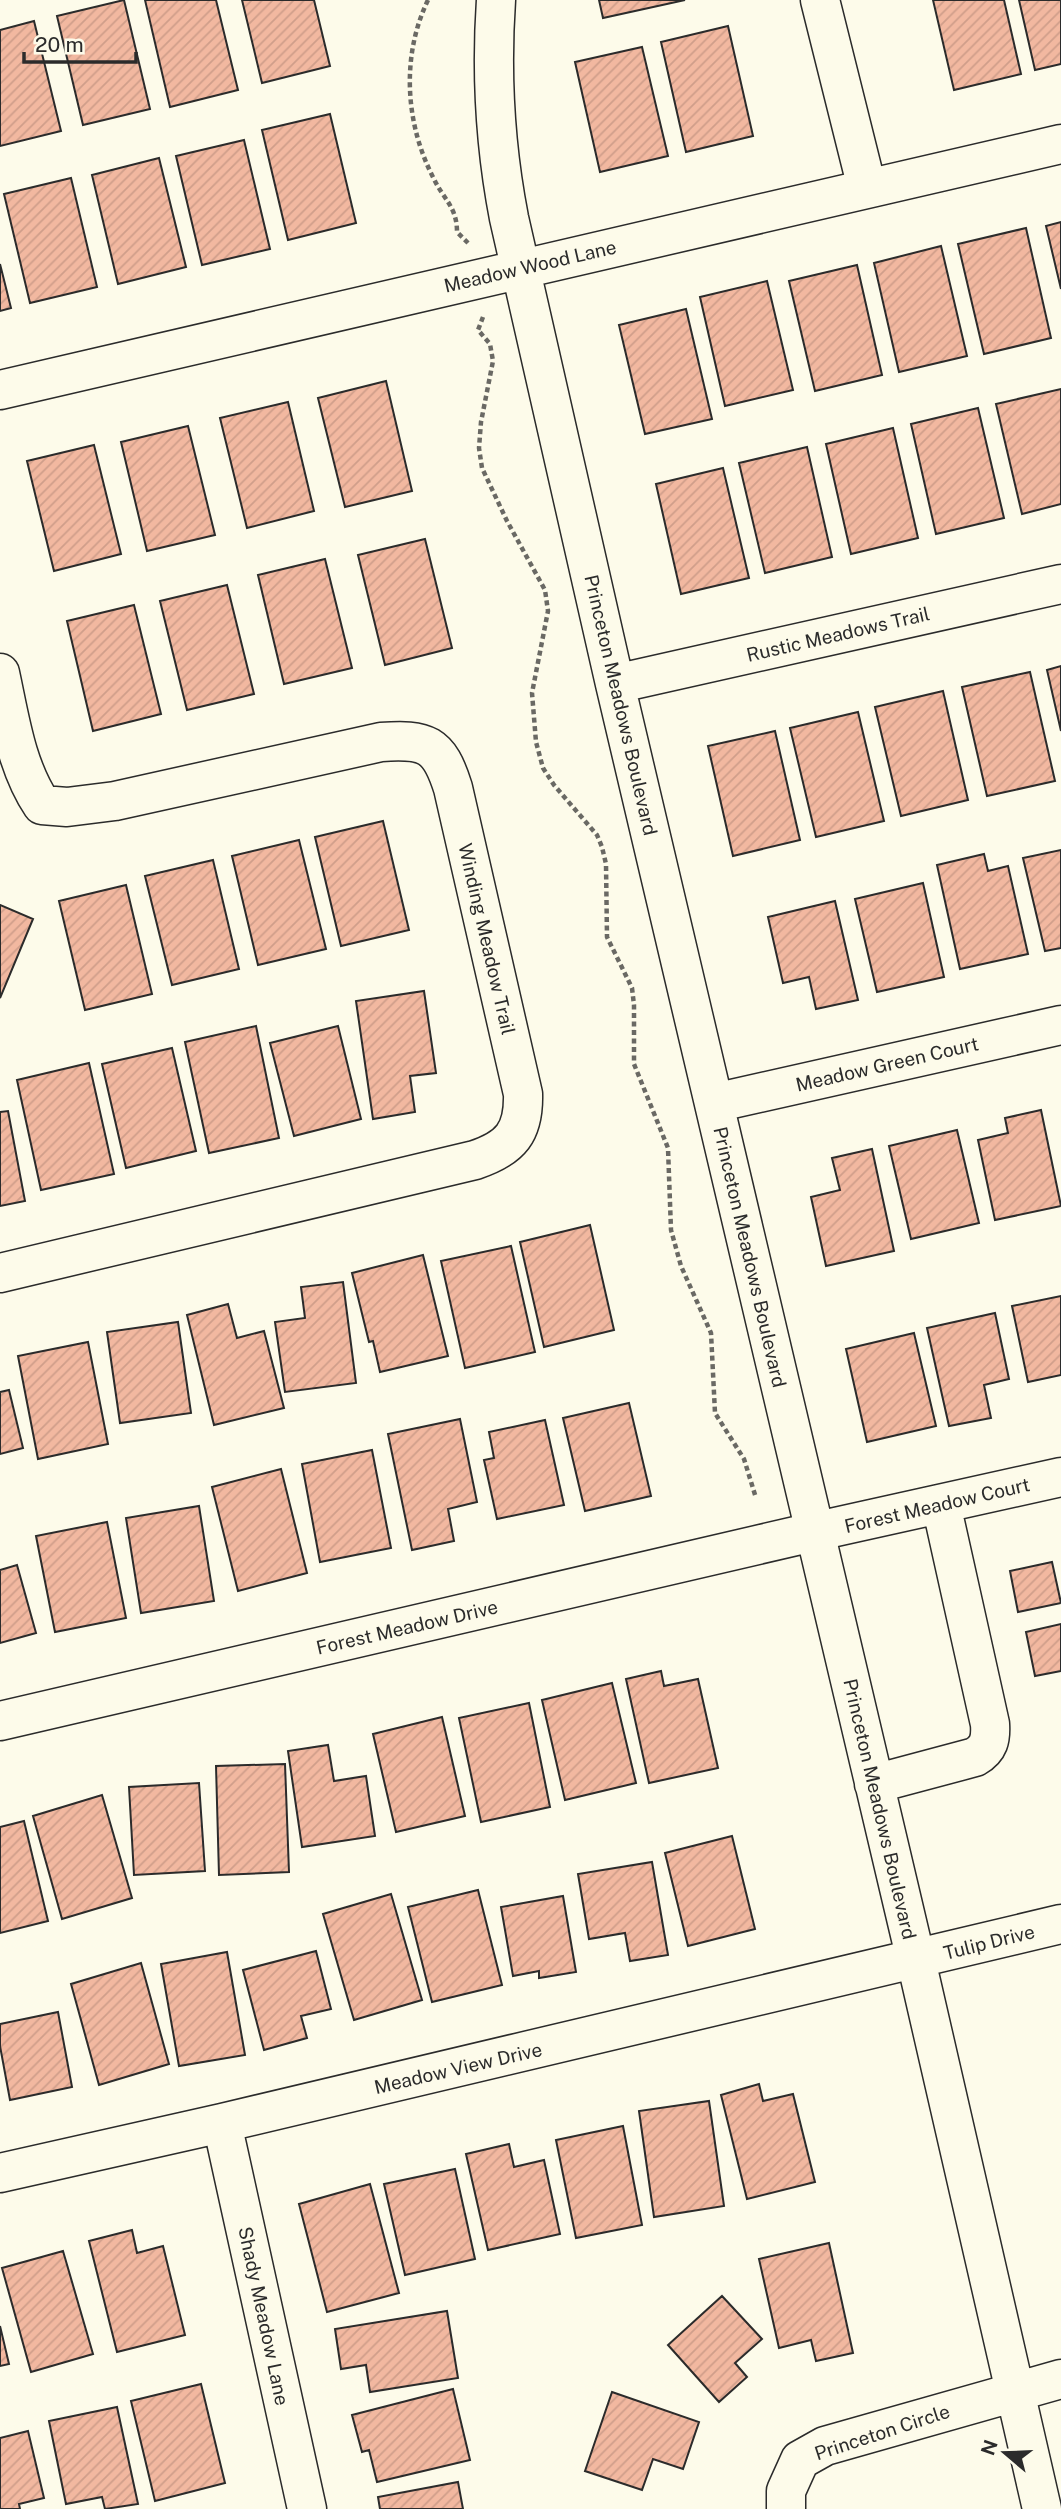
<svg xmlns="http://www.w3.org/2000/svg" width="1061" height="2509" font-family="'Public Sans',sans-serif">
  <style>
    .building { fill: url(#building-hatch); stroke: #2b2b2b; stroke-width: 2 }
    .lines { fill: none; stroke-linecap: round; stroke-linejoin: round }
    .minor-casing { stroke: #2b2b2b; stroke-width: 41 }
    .path { stroke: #6a6964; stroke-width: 4.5; stroke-dasharray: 5 3.5; stroke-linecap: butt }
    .minor { stroke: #fdfbea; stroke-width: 38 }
    .labels { text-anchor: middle; stroke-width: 5; stroke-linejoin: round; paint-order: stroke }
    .street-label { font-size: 19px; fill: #2b2b2b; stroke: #fdfbea }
  </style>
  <defs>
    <pattern id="building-hatch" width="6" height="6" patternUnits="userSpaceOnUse" patternTransform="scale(1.75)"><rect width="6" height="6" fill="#f2b8a0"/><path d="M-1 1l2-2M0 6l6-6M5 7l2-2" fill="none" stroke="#d09e8a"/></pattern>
  </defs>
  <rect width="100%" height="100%" fill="#fdfbea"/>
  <path class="building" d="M 124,0 L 150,109 L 83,125 L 57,16 Z
    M 145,0 L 216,0 L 238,90 L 170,107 Z
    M 242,0 L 314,0 L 330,66 L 262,83 Z
    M 599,0 L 685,0 L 603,18 Z
    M 933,0 L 1004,0 L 1021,74 L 954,90 Z
    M 1019,0 L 1061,0 L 1061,64 L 1035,70 Z
    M 34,21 L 61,131 L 0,146 L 0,30 Z
    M 728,26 L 753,136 L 686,152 L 661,42 Z
    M 642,47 L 668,156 L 600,172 L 575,62 Z
    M 330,114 L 356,223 L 288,240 L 262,130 Z
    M 244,140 L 270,249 L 202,265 L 176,156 Z
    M 159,158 L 186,267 L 118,284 L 92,175 Z
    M 71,178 L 97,287 L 30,303 L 4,194 Z
    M 1061,222 L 1061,289 L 1046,226 Z
    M 1026,228 L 1051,338 L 984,354 L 958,244 Z
    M 941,246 L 967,356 L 899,372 L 874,263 Z
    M 0,264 L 11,308 L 0,311 Z
    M 857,265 L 882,375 L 815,391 L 789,281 Z
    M 767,281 L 793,390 L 725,406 L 700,297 Z
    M 686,309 L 712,419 L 645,434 L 619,325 Z
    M 386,381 L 412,491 L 345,507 L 318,398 Z
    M 1061,389 L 1061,504 L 1022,514 L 996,404 Z
    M 288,402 L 314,511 L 247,528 L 220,418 Z
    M 978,408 L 1004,518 L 936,534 L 911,424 Z
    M 188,426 L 215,535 L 147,551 L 121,442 Z
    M 893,428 L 918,538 L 851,554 L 826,444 Z
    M 94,445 L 121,554 L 54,571 L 27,461 Z
    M 807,447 L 832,557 L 765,573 L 739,463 Z
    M 723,468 L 749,578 L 681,594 L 656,484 Z
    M 425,539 L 452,648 L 385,665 L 358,555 Z
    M 325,559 L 352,668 L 284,684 L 258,575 Z
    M 227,585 L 254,694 L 187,710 L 160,601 Z
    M 134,605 L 161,714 L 93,731 L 67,621 Z
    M 1061,666 L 1061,731 L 1047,670 Z
    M 1030,672 L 1055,781 L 987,796 L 962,687 Z
    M 943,691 L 968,800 L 901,816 L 875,707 Z
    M 858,712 L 884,821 L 816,837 L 790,728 Z
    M 775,731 L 800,840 L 733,856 L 708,746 Z
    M 383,821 L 409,930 L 341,946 L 315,837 Z
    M 299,840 L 326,949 L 258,965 L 232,856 Z
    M 1061,850 L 1061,948 L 1045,951 L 1023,858 Z
    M 984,854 L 988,871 L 1008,866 L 1028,954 L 960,969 L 937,865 Z
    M 213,860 L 239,969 L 172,985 L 145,876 Z
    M 923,883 L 944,977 L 877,992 L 855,899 Z
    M 126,885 L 152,994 L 85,1010 L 59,901 Z
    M 835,901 L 858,1000 L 816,1009 L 809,977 L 783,983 L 768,917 Z
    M 0,905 L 33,919 L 0,998 Z
    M 424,991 L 436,1073 L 410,1076 L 415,1112 L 373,1119 L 356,1001 Z
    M 256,1026 L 279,1138 L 209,1153 L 185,1042 Z
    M 338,1026 L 361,1119 L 294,1136 L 270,1043 Z
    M 172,1048 L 196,1151 L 126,1168 L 102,1064 Z
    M 89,1063 L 114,1174 L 41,1190 L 17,1080 Z
    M 1041,1110 L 1061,1206 L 995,1220 L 978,1140 L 1008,1133 L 1005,1118 Z
    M 8,1111 L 25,1201 L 0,1206 L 0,1112 Z
    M 957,1130 L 979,1223 L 911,1239 L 889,1146 Z
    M 872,1149 L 894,1251 L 826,1266 L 811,1197 L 840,1190 L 832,1158 Z
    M 590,1225 L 614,1330 L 544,1347 L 520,1242 Z
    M 511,1246 L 535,1352 L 465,1368 L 441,1261 Z
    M 423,1255 L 448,1356 L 380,1372 L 373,1341 L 369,1342 L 352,1273 Z
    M 343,1282 L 356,1383 L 285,1392 L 275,1322 L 305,1318 L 301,1287 Z
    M 1061,1296 L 1061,1375 L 1028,1382 L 1012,1306 Z
    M 228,1304 L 237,1338 L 264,1331 L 284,1408 L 214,1425 L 187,1315 Z
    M 995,1313 L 1009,1379 L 984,1385 L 991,1418 L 949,1426 L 927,1328 Z
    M 178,1322 L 191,1413 L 120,1423 L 107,1332 Z
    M 914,1333 L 936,1426 L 867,1442 L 846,1349 Z
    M 88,1342 L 108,1444 L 38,1459 L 18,1356 Z
    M 9,1390 L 23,1448 L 0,1454 L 0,1392 Z
    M 629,1403 L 651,1496 L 585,1511 L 563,1418 Z
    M 460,1419 L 477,1502 L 448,1509 L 454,1541 L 412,1550 L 388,1434 Z
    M 545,1420 L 564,1505 L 497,1519 L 484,1460 L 494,1458 L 489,1432 Z
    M 372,1450 L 391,1548 L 320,1562 L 302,1464 Z
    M 281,1469 L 307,1573 L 238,1591 L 212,1487 Z
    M 199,1506 L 214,1601 L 141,1613 L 126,1518 Z
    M 107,1522 L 126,1618 L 55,1632 L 36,1536 Z
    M 1052,1562 L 1061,1603 L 1018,1612 L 1010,1571 Z
    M 17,1565 L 36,1633 L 0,1643 L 0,1570 Z
    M 1061,1624 L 1061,1671 L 1035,1676 L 1026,1632 Z
    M 661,1671 L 664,1686 L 698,1679 L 718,1768 L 649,1783 L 626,1679 Z
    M 612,1683 L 636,1783 L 565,1800 L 542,1700 Z
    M 529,1703 L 550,1807 L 481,1822 L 459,1718 Z
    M 442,1717 L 465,1816 L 396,1832 L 373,1734 Z
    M 328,1745 L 334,1781 L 366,1776 L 375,1836 L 302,1847 L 288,1751 Z
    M 285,1764 L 289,1872 L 219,1875 L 216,1766 Z
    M 199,1783 L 205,1871 L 134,1875 L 129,1787 Z
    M 102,1795 L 132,1898 L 62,1919 L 33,1816 Z
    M 24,1821 L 48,1921 L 0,1933 L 0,1827 Z
    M 732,1836 L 755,1929 L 688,1946 L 665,1853 Z
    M 652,1862 L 668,1955 L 630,1961 L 625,1933 L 589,1939 L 578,1874 Z
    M 478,1890 L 502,1985 L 432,2002 L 408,1907 Z
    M 391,1894 L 422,2000 L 354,2020 L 323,1914 Z
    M 563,1896 L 576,1972 L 539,1978 L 539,1971 L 513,1976 L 501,1907 Z
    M 316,1951 L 331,2009 L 301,2016 L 307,2038 L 264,2050 L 243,1970 Z
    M 227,1952 L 245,2055 L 179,2066 L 161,1964 Z
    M 141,1963 L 169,2064 L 99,2085 L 71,1984 Z
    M 58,2012 L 72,2087 L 10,2100 L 0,2046 L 0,2024 Z
    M 759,2084 L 763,2101 L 793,2094 L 815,2182 L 747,2199 L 721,2095 Z
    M 709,2101 L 724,2206 L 654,2217 L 639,2111 Z
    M 623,2126 L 642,2225 L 576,2238 L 556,2140 Z
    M 509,2144 L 514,2167 L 544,2160 L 560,2234 L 488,2250 L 466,2154 Z
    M 455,2169 L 475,2259 L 405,2275 L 384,2184 Z
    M 370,2184 L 399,2293 L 327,2312 L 299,2204 Z
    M 132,2230 L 137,2253 L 163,2246 L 185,2335 L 117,2352 L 89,2241 Z
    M 829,2243 L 853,2353 L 816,2361 L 811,2340 L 779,2348 L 759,2259 Z
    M 63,2251 L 93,2354 L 31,2372 L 2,2268 Z
    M 722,2296 L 762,2339 L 735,2363 L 747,2377 L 719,2402 L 668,2345 Z
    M 447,2311 L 458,2378 L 370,2392 L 366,2365 L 341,2369 L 335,2329 Z
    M 0,2326 L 9,2364 L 0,2366 Z
    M 201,2384 L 225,2483 L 155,2501 L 131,2401 Z
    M 453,2389 L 470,2460 L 377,2482 L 369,2450 L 362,2452 L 352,2415 Z
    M 612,2392 L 699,2422 L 683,2469 L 653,2459 L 642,2490 L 585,2471 Z
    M 117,2407 L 138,2504 L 105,2509 L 102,2497 L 66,2504 L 49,2421 Z
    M 28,2431 L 44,2498 L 19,2504 L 20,2509 L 0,2509 L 0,2438 Z
    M 458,2482 L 463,2509 L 380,2509 L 378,2497 Z"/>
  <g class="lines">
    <defs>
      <path id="minor" d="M 496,0 C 491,73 495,146 509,218 L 615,684 L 916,1960 L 1042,2509
        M 820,0 L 867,188
        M 0,390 L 1061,144
        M 0,673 C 10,719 16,766 42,805 L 67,807 L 115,801 L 381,742 C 426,739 439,743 453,788 L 523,1094 C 524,1132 511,1148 475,1160 L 0,1273
        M 615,684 L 1061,584
        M 714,1103 L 1061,1025
        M 0,1721 L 813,1532 L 1061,1477
        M 874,1784 L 975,1757 C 989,1749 991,1739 990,1724 L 941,1504
        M 222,2123 L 307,2509
        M 0,2173 L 222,2123 L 1061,1924
        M 786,2509 L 786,2491 L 800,2460 L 825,2446 L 1061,2379"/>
    </defs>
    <use href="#minor" class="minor-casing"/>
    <path class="path" d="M 428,0 C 401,56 405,124 434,179 C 444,200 457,207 457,232 L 468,243
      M 483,317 L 478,330 L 490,344 L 493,361 L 481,422 L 479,448 L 482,468 L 507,521 L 545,590 L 548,611 L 532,693 L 536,742 L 543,768 L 554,785 L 597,835 L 602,847 L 606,864 L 607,937 L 632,988 L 634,1005 L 634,1064 L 668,1148 L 671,1230 L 681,1266 L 711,1333 L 715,1413 L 744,1459 L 756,1498"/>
    <use href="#minor" class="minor"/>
  </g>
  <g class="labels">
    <g class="street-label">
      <text transform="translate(530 266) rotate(-13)" y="7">Meadow Wood Lane</text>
      <text transform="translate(838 634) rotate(-13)" y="7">Rustic Meadows Trail</text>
      <text transform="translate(621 705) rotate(77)" y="7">Princeton Meadows Boulevard</text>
      <text transform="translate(487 939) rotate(77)" y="7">Winding Meadow Trail</text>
      <text transform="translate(887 1064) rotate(-13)" y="7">Meadow Green Court</text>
      <text transform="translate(750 1257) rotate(77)" y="7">Princeton Meadows Boulevard</text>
      <text transform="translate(937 1505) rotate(-13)" y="7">Forest Meadow Court</text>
      <text transform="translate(407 1627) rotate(-13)" y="7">Forest Meadow Drive</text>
      <text transform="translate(880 1809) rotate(77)" y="7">Princeton Meadows Boulevard</text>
      <text transform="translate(989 1942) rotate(-14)" y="7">Tulip Drive</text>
      <text transform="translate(458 2068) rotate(-13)" y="7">Meadow View Drive</text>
      <text transform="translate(264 2316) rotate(78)" y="7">Shady Meadow Lane</text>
      <text transform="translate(882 2432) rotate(-18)" y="7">Princeton Circle</text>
    </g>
  </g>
  <g transform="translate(1005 2453) rotate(289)" stroke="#fdfbea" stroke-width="5" paint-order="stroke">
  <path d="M0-5L12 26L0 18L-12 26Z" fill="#2b2b2b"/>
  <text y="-10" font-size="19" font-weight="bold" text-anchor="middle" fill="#2b2b2b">N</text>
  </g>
  <path d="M24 52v10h112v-10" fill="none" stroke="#2b2b2b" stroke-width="3.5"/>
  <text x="35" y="52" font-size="21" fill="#2b2b2b" stroke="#fdfbea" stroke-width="5" paint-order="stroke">20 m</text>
</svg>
